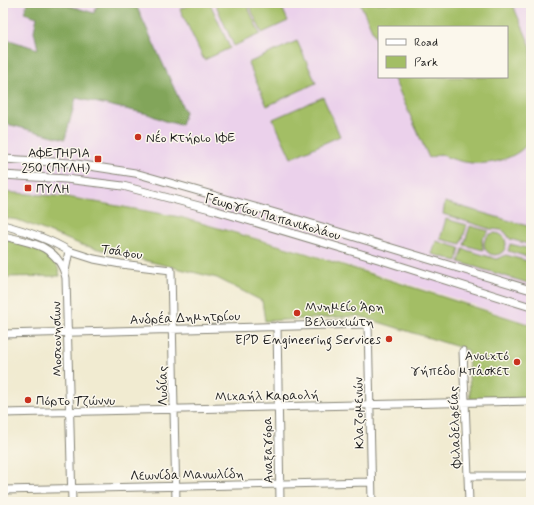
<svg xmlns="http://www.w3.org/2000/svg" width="534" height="505" font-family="Mynerve,sans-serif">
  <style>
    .built { fill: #ebd1eb; fill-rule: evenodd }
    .green { fill: #a3be65; stroke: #606d40 }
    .forest { fill: #82a55a; stroke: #4f603b }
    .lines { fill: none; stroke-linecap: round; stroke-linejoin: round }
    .street-casing { stroke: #868476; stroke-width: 9 }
    .street { stroke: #fff; stroke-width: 7 }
    .poi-dot { fill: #c8321e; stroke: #fbf7ec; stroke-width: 1.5 }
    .labels { text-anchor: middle; stroke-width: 3; stroke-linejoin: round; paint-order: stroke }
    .poi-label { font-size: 13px; fill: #1c1c1c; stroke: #fbf7ec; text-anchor: start }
    .street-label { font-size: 13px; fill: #1c1c1c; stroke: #fbf7ec }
  </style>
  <rect width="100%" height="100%" fill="#fbf7ec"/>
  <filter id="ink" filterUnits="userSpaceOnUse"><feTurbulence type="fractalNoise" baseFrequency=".025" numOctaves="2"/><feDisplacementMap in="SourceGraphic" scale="8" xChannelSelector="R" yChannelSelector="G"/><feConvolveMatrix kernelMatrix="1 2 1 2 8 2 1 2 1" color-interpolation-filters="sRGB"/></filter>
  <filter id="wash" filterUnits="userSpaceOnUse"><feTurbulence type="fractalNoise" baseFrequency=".012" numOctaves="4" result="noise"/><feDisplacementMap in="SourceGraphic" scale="16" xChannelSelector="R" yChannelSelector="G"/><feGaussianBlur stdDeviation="0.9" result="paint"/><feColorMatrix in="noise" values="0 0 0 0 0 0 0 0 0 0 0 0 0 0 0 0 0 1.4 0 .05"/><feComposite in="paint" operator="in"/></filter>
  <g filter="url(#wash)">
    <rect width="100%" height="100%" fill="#f1ebd1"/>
    <path class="built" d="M 3,3 L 531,3 L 531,324 L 453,298 L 306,252 L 180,216 L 67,196 L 3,192 ZM 379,27 L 507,27 L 507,77 L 379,77 Z"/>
    <path class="green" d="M 193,3 L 210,3 L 230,48 L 204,60 L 180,9 Z
      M 215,3 L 246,3 L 260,34 L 234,46 Z
      M 248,3 L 280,3 L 288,21 L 262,33 Z
      M 360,3 L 512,3 L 531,47 L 531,140 C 528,143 524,148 520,151 C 496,168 465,166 440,154 L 429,158 L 393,77 L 507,77 L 507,27 L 379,27 L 379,46 Z
      M 297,41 L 316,83 L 267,106 L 248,63 Z
      M 323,97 L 340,136 L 291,158 L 273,119 Z
      M 3,192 L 67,197 L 180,217 L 305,253 L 531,325 L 531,399 L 470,399 L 468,350 L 359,316 L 265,321 L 262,301 L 217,278 L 82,245 L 18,220 L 3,218 Z
      M 445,202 L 531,227 L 531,245 L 510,239 L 505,232 L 501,230 L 490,229 L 443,214 Z
      M 446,219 L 467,225 L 461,244 L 440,239 Z
      M 470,226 L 489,231 L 482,239 L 483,250 L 464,245 Z
      M484 244a11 11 0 1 1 22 0a11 11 0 1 1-22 0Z
      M 3,239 C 23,243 58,251 60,276 L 3,277 Z
      M 436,241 L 460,248 L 457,261 L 432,254 Z
      M 510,244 L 531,249 L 531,258 L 508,251 Z
      M 463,249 L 497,259 L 506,255 L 531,262 L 531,284 L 459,262 Z"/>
    <path class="forest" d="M 27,3 L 60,3 L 94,13 L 98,3 L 135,3 L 185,112 L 181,125 L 165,121 L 148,114 L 76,98 L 65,139 L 3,123 L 3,38 L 38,49 L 34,31 L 37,17 L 24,13 Z"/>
  </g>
  <g filter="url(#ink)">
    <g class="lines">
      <defs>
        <path id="street" d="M 3,159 L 70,163 L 135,173 L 279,214 L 531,290
          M 3,175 L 66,179 L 123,186 L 214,210 L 378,259 L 531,307
          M 3,225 C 26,231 49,239 69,251
          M 3,236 C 31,242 59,246 66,278 L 72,502
          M 65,271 L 69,251 L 94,259 L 121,264 L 171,270 L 176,502
          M 277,326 L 280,502
          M 3,334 L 368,324 L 372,502
          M 463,351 L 469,502
          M 3,413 L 531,401
          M 468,476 L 531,476
          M 3,490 L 371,482"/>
      </defs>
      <use href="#street" class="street-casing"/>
      <use href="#street" class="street"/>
    </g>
  </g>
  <g class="poi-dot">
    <circle cx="138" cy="137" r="4"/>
    <rect x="94" y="155" width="8" height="8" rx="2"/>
    <rect x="24" y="184" width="8" height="8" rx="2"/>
    <circle cx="297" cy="313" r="4"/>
    <circle cx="389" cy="339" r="4"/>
    <circle cx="517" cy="362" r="4"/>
    <circle cx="28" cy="400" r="4"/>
  </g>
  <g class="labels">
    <g class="poi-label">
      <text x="146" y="142">Νέο Κτήριο ΙΦΕ</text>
      <text x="90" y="157" text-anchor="end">ΑΦΕΤΗΡΙΑ<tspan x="90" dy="15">250 (ΠΥΛΗ)</tspan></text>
      <text x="36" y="193">ΠΥΛΗ</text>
      <text x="305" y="311">Μνημείο Άρη<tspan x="305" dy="15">Βελουχιώτη</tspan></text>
      <text x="381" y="344" text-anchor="end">EPD Engineering Services</text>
      <text x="509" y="360" text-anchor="end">Ανοιχτό<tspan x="509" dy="15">γήπεδο μπάσκετ</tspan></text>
      <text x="36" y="405">Πόρτο Τζώννυ</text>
    </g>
    <g class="street-label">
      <text transform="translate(273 216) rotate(16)" y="5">Γεωργίου Παπανικολάου</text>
      <text transform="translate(122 251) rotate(9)" y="5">Τσάφου</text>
      <text transform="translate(185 317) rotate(-2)" y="5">Ανδρέα Δημητρίου</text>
      <text transform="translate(56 339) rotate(-91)" y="5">Μοσχονησίων</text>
      <text transform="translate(162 386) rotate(-91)" y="5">Λυδίας</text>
      <text transform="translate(267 395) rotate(-1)" y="5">Μιχαήλ Καραολή</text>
      <text transform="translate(358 413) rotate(-91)" y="5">Κλαζομενών</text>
      <text transform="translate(454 427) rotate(-92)" y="5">Φιλαδελφείας</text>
      <text transform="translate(267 450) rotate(-91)" y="5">Αναξαγόρα</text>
      <text transform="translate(187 474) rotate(-1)" y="5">Λεωνίδα Μανωλίδη</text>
    </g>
  </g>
  <rect width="534" height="505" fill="none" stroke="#fbf7ec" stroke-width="16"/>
  <rect x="378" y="26" width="130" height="52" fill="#fbf7ec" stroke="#a29f99"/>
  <rect x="386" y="39" width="20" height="6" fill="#ffffff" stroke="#a29f99"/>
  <text x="414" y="46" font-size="12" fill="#1c1c1c">Road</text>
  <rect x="386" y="56" width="20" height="12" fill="#a3be65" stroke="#a29f99"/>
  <text x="414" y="66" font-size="12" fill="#1c1c1c">Park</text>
</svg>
